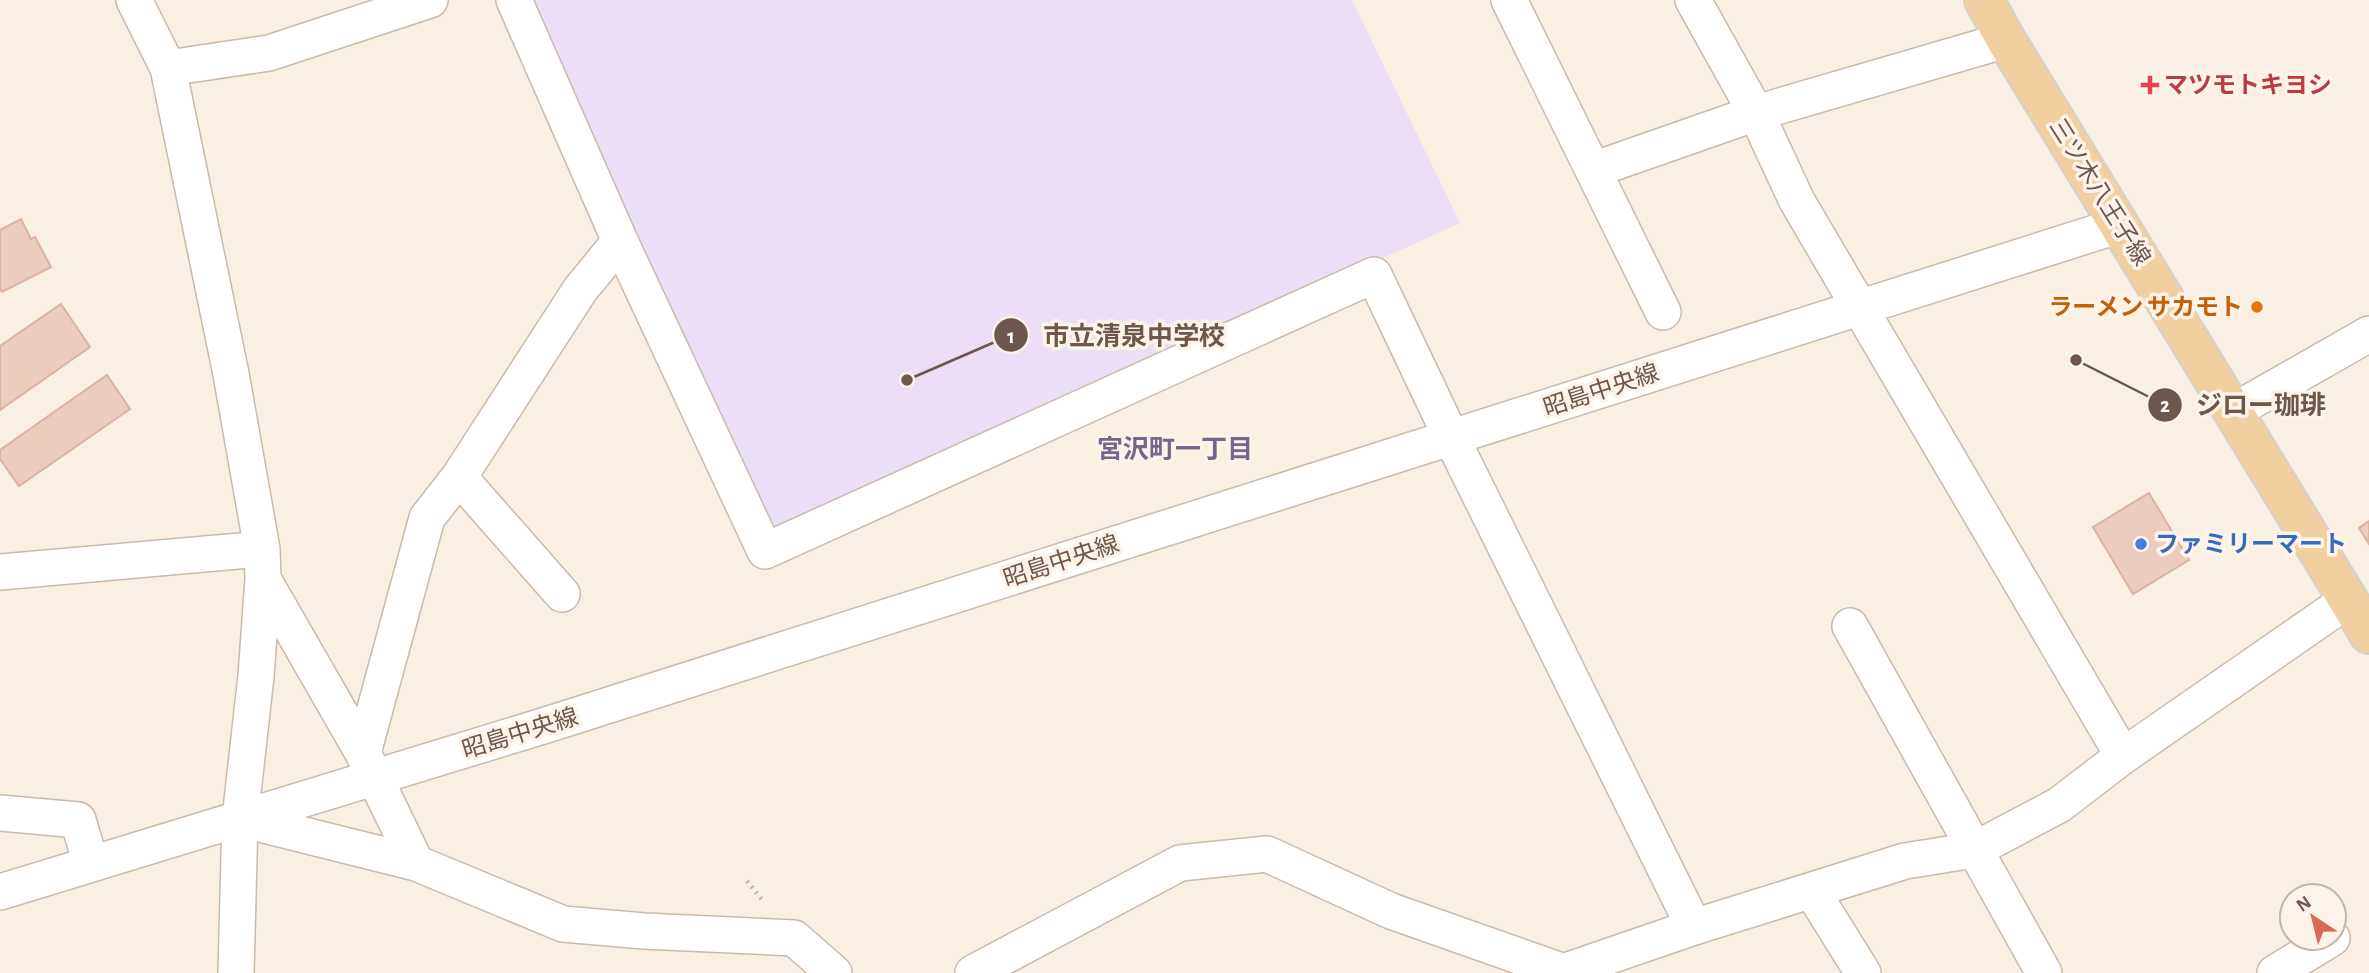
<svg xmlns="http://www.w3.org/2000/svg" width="2369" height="973" font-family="'Alegreya Sans','Noto Sans JP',sans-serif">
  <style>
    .education { fill: #ecdff5 }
    .building { fill: #eccdbd; stroke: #dcb39f; stroke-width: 2 }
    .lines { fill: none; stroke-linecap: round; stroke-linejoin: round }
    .minor-casing { stroke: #cbb9ad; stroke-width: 38 }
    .major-casing { stroke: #d6d0cd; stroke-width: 42 }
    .path { stroke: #d0b1a1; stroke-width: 4.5; stroke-dasharray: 2 5; stroke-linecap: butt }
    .minor { stroke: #fff; stroke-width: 35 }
    .major { stroke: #f1cfa1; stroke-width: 38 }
    .health-dot { fill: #e0444e; stroke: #fdf3e8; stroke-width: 2.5 }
    .food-dot { fill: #e8710a; stroke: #fdf3e8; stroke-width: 2.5 }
    .shop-dot { fill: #3f7fe0; stroke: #fdf3e8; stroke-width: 2.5 }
    .labels { text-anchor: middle; stroke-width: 7; stroke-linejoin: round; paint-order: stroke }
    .health-label { font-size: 24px; font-weight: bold; fill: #be3a42; stroke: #fdf3e8; text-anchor: start }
    .street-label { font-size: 24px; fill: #6e564c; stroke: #fdf3e8 }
    .food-label { font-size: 24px; font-weight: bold; fill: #c56008; stroke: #fdf3e8; text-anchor: end }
    .shop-label { font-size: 24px; font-weight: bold; fill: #366cbe; stroke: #fdf3e8; text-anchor: start }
    .neighbourhood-label { font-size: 26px; font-weight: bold; fill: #7b648b; stroke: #fdf3e8 }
    .leader { fill: none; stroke: #6e564c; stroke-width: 2.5 }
    .callout-dot { fill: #6e564c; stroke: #fdf3e8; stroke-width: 2.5 }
    .mark-label { font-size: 21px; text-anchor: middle; font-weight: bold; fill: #fff }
    .callout-label { font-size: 26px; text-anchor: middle; font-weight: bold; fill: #6e564c; stroke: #fdf3e8; stroke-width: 7; stroke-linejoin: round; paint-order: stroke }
  </style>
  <rect width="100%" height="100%" fill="#f9efe2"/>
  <path class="education" d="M 526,0 L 1352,0 L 1460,223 L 770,537 Z"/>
  <path class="building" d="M 21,219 L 31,239 L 35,237 L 51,267 L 2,292 L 0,288 L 0,230 Z
    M 61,304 L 90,347 L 0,410 L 0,346 Z
    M 107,375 L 130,409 L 19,486 L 0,459 L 0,450 Z
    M 2149,493 L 2189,560 L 2133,594 L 2093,527 Z
    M 2369,521 L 2369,544 L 2359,528 Z"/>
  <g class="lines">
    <defs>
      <path id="minor" d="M 134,0 L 168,68 L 231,374 L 262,549 L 263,579 L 256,676 L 240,819 L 236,973
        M 514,0 L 620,241 L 765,551 L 1374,275 L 1451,437 L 1694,927
        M 1509,0 L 1663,312
        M 1693,0 L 1756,113 L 1797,201 L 2123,756
        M 168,68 L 269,53 L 430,0
        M 1593,170 L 1756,113 L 2006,40
        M 2234,411 L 2369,334
        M 459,477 L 562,594
        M 0,572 L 262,549
        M 263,579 L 363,753 L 416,863 L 563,924 L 644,931 L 794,938 L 834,973
        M 1850,626 L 2044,973
        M 363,753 L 427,518 L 459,477 L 580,290 L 620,241
        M 0,813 L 78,820 L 91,864
        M 240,819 L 416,863
        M 1812,891 L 1863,973
        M 0,892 L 543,726 L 2120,225
        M 973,973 L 1180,863 L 1267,854 L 1391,911 L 1564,972
        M 1560,973 L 1694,927 L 1905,861 L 1974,850 L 2059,805 L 2123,756 L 2348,600
        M 2275,973 L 2332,938"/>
      <path id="major" d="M 1984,0 L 2006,40 L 2369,634"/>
    </defs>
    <use href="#minor" class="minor-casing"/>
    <use href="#major" class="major-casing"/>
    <path class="path" d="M 747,881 L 764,902"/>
    <use href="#minor" class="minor"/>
    <use href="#major" class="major"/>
  </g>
  <path class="health-dot" d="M2146.5 74.5h7v7h7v7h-7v7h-7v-7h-7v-7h7z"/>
  <circle class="food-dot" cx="2257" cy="307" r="7"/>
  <circle class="shop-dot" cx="2141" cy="544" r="7"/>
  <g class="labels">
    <g class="health-label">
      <text x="2164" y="93">マツモトキヨシ</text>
    </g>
    <g class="street-label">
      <text transform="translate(2100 192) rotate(58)" y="8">三ツ木八王子線</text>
      <text transform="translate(1601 390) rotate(-18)" y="8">昭島中央線</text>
      <text transform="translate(1061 561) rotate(-18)" y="8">昭島中央線</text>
      <text transform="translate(520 733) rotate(-17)" y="8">昭島中央線</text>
    </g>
    <g class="food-label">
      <text x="2243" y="315">ラーメン サカモト</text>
    </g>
    <g class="shop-label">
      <text x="2155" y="552">ファミリーマート</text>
    </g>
    <g class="neighbourhood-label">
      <text x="1175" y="458">宮沢町一丁目</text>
    </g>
  </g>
  <path class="leader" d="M907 380L1011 335M2076 360L2165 405"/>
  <g class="callout-dot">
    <circle cx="907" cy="380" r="7"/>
    <circle cx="2076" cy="360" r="7"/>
    <circle cx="1011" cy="335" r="18"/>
    <circle cx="2165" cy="405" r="18"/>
  </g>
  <g class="mark-label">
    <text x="1011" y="343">1</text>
    <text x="2165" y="412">2</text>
  </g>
  <g class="callout-label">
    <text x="1134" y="345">市立清泉中学校</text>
    <text x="2261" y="414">ジロー珈琲</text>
  </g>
  <g transform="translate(2313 917) rotate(325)"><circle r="33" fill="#fdf3e8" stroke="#c4b4aa" stroke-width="2"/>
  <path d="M0-5L12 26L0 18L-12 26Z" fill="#d76a54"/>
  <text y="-10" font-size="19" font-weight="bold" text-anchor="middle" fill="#6e564c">N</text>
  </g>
</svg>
